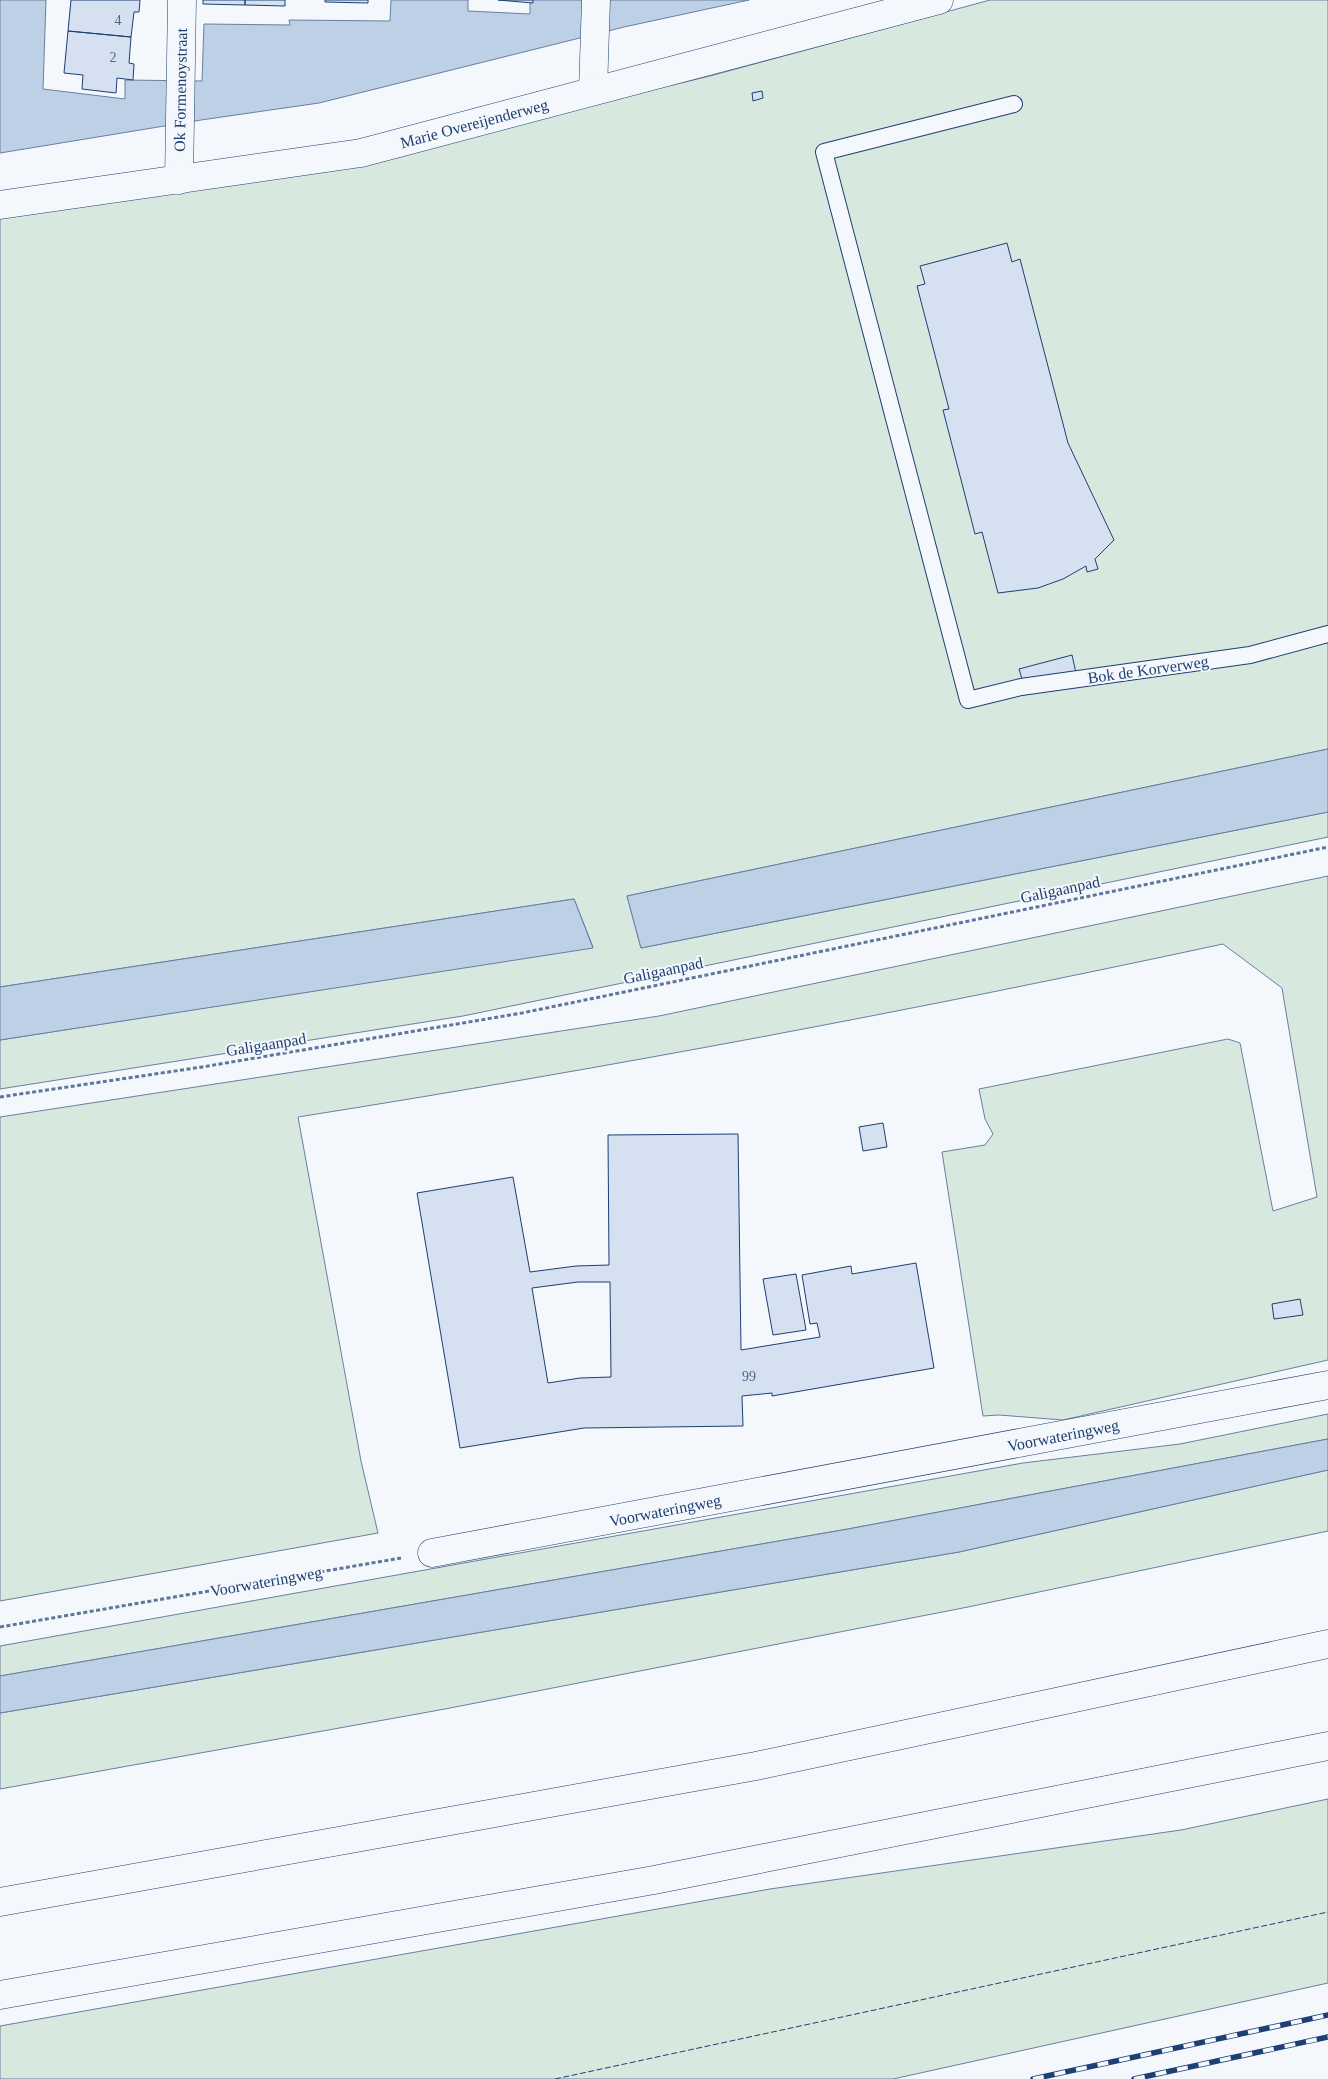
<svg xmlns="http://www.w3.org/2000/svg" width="1328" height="2079" font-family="Georgia,serif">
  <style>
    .green { fill: #d7e8df; stroke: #687fa3 }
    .water { fill: #bed0e5; stroke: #687fa3 }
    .building { fill: #d5e0f0; stroke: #1d3f73; fill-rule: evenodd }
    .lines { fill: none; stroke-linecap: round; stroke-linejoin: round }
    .lane-casing { stroke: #1d3f73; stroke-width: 18 }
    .street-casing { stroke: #1d3f73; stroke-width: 29 }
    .secondary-casing { stroke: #1d3f73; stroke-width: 29 }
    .highway-casing { stroke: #1d3f73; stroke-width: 29 }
    .path { stroke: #5e769c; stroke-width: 3; stroke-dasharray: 4 2.5; stroke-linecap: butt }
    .lane { stroke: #f4f7fb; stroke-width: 16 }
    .street { stroke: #f4f7fb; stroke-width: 28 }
    .secondary { stroke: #f4f7fb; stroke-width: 28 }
    .highway { stroke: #f4f7fb; stroke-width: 28 }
    .rail-casing { stroke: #1d3f73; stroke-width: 5.5 }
    .rail { stroke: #f4f7fb; stroke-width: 4; stroke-dasharray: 11; stroke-linecap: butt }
    .fence { stroke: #1d3f73; stroke-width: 1; stroke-dasharray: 6 2.5; stroke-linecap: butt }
    .labels { text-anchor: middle; stroke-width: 4; stroke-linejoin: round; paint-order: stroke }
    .number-label { font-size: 14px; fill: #4b6792 }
    .street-label { font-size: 16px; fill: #1d3f73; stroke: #f4f7fb }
  </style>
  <rect width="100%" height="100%" fill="#f4f7fb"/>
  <path class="green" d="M 990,0 L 1328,0 L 1328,749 L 627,896 L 641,948 L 1328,812 L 1328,837 L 463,1016 L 0,1089 L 0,1040 L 593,947 L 574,899 L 0,987 L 0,209 L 388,153 L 710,76 Z
    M 1328,876 L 1328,1360 L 1063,1420 L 999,1415 L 983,1416 L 942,1152 L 985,1145 L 993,1134 L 985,1119 L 979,1089 L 1228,1039 L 1240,1043 L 1273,1211 L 1317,1197 L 1282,988 L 1223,944 C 916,1010 608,1068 298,1117 L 361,1461 L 378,1533 L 0,1601 L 0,1117 L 659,1016 Z
    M 1328,1414 L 1328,1439 L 848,1529 L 0,1676 L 0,1646 L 1023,1463 L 1180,1444 Z
    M 1328,1470 L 1328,1531 L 968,1607 L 445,1709 L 0,1789 L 0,1713 L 959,1552 Z
    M 1328,1799 L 1328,1983 L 893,2079 L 0,2079 L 0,2026 L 770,1889 L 1181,1830 Z"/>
  <path class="water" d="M 0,0 L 46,0 L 43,89 L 125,99 L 125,80 L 202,81 L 204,24 L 290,25 L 289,20 L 390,21 L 391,0 L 468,0 L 468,11 L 530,14 L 530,0 L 749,0 L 624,27 L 319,103 L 201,120 L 0,153 Z
    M 1328,749 L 1328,812 L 641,948 L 627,896 Z
    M 574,899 L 593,948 L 0,1040 L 0,987 Z
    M 1328,1439 L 1328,1470 L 959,1552 L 0,1713 L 0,1676 L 848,1529 Z"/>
  <path class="building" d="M 71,0 L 140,0 L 139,12 L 134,12 L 131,37 L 68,31 Z
    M 203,0 L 245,0 L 245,5 L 203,4 Z
    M 245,0 L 285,0 L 285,6 L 245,5 Z
    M 325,0 L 368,0 L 368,3 L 325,2 Z
    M 498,0 L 533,0 L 533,3 Z
    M 68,31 L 131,37 L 129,63 L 134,64 L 133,80 L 117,78 L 116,93 L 82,89 L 83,75 L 64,73 Z
    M 762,91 L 763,98 L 753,101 L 752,93 Z
    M 1007,243 L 1012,262 L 1020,259 L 1068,443 L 1114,540 L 1095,559 L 1098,569 L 1087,572 L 1086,566 L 1063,579 L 1038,588 L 998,593 L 982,532 L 975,534 L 943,410 L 949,409 L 917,286 L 925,284 L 920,266 Z
    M 1072,655 L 1076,673 L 1024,686 L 1019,669 Z
    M 883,1123 L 887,1147 L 863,1151 L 859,1127 Z
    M 738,1134 L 741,1350 L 820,1337 L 817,1323 L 810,1324 L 802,1275 L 851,1266 L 852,1274 L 916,1263 L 934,1368 L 772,1396 L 772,1393 L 742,1396 L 743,1426 L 584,1428 L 460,1448 L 417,1193 L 513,1177 L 530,1272 L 576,1266 L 609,1265 L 608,1135 ZM 578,1282 L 610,1282 L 611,1377 L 580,1378 L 548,1383 L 532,1288 Z
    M 796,1274 L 806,1330 L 773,1335 L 763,1279 Z
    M 1300,1299 L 1303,1315 L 1274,1319 L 1272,1304 Z"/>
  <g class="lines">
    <defs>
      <path id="lane" d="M 1014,104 L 824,152 L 968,700 L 1021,687 L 1250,655 L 1328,634"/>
      <path id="street" d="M 593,91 L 596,0
        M 179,180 L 182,0
        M 432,1553 L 1328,1385"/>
      <path id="secondary" d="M 0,205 L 361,153 L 939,0"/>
      <path id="highway" d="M 0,1902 L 756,1766 L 1328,1644
        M 0,1995 L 654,1880 L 1328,1746"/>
    </defs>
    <use href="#lane" class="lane-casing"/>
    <use href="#street" class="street-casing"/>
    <use href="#secondary" class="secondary-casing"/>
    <use href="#highway" class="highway-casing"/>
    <path class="path" d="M 0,1097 L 202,1067 L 522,1013 L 1328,847
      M 0,1627 L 401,1558"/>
    <use href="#lane" class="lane"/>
    <use href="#street" class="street"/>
    <use href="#secondary" class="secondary"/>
    <use href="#highway" class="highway"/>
    <defs>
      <path id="rail" d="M 1033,2079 L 1328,2015
        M 1134,2079 L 1328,2037"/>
    </defs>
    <use href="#rail" class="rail-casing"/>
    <use href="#rail" class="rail"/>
    <path class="fence" d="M 555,2079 L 1328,1912"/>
  </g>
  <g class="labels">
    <g class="number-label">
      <text x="118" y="25">4</text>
      <text x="113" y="62">2</text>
      <text x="749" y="1381">99</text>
    </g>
    <g class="street-label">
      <text transform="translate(180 90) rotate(-89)" y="6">Ok Formenoystraat</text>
      <text transform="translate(474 123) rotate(-15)" y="6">Marie Overeijenderweg</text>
      <text transform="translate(1148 669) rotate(-8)" y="6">Bok de Korverweg</text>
      <text transform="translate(1060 889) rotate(-12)" y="6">Galigaanpad</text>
      <text transform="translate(663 970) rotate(-12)" y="6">Galigaanpad</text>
      <text transform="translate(266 1044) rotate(-9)" y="6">Galigaanpad</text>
      <text transform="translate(1063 1435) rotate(-11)" y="6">Voorwateringweg</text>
      <text transform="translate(665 1510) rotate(-11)" y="6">Voorwateringweg</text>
      <text transform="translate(266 1581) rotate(-10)" y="6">Voorwateringweg</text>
    </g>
  </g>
</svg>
